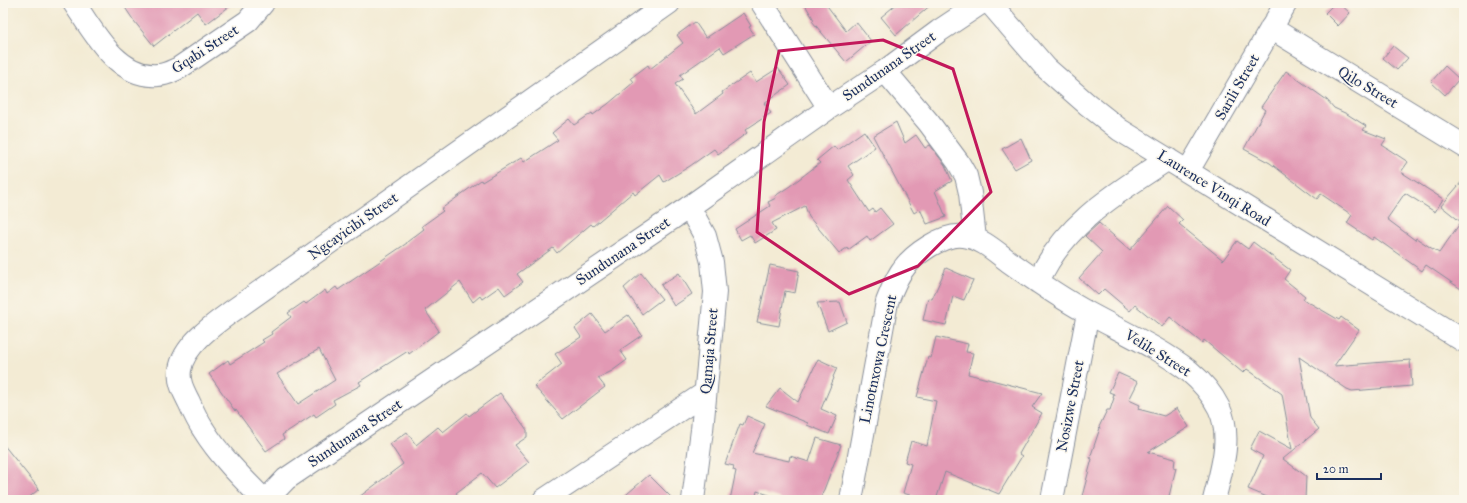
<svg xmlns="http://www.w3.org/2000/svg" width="1467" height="503" font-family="'IM FELL Great Primer',serif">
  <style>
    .building { fill: #e299b4; fill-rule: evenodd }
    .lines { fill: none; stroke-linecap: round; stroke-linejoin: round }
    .minor-casing { stroke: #878d99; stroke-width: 24 }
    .minor { stroke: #fff; stroke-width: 22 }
    .marked { fill: none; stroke: #c2185b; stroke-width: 3; stroke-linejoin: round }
    .labels { text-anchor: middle; stroke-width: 3; stroke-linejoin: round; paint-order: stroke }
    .street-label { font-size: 15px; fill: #1b2f5e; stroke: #fbf7ec }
  </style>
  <rect width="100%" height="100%" fill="#fbf7ec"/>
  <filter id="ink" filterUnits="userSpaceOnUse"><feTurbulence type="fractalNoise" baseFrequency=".025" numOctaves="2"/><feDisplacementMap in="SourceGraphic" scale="8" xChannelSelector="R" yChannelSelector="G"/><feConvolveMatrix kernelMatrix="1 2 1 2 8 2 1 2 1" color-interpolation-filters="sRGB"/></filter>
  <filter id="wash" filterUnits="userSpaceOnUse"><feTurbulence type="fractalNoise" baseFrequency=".012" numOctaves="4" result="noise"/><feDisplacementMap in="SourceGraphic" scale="16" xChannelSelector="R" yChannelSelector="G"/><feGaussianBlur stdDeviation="0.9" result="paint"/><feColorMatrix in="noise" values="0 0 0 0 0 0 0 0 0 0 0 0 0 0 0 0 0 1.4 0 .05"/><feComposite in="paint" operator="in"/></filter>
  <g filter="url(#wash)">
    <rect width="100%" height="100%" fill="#f3ebd4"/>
    <g id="blocks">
      <path class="building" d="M 122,3 L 234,3 L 206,24 L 197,12 L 154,46 L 134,21 Z
        M 804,3 L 825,3 L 846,31 L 856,22 L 871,41 L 846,62 L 812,21 L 814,20 Z
        M 898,3 L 933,3 L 896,35 L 881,17 Z
        M 1335,3 L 1339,3 L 1350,13 L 1338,26 L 1325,13 Z
        M 743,13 L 751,26 L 749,27 L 754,34 L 724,53 L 720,47 L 680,75 L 683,79 L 675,84 L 696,114 L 723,94 L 722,92 L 750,73 L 756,82 L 778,68 L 790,85 L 764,103 L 771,113 L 745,130 L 747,133 L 718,154 L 714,149 L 690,166 L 664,182 L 660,175 L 635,195 L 633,192 L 593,226 L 591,224 L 557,253 L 553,248 L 517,274 L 523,282 L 505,295 L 499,287 L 482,299 L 480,296 L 473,302 L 460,282 L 425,310 L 439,331 L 409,354 L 408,351 L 359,382 L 361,385 L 333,400 L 335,404 L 316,417 L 314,414 L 282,435 L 284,439 L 266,451 L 236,410 L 235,411 L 209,374 L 228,360 L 230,364 L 264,342 L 262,340 L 272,334 L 271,332 L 291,317 L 288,313 L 304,302 L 306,304 L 325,290 L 327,294 L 336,287 L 338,290 L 407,243 L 407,242 L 424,229 L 422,226 L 443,211 L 441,209 L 481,180 L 482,182 L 521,158 L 524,162 L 558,140 L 552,133 L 569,119 L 574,125 L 592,113 L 593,115 L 608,104 L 634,82 L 631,78 L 648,65 L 650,69 L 683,43 L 677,35 L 695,22 L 706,38 ZM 319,349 L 335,380 L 298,404 L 277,374 Z
        M 1393,46 L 1408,58 L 1397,70 L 1383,58 Z
        M 1445,66 L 1459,79 L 1445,95 L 1431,82 Z
        M 1286,71 L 1327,100 L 1334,108 L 1347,114 L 1366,126 L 1363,130 L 1386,139 L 1382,145 L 1408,162 L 1401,172 L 1443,199 L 1435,212 L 1405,193 L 1387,219 L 1415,240 L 1416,238 L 1439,253 L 1461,222 L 1441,206 L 1464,179 L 1464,291 L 1426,265 L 1422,271 L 1374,237 L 1372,240 L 1347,223 L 1352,215 L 1321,194 L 1317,199 L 1270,163 L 1244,149 L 1265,110 L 1261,107 Z
        M 896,122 L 905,143 L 916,135 L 925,148 L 930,145 L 945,165 L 952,181 L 935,191 L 946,217 L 927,224 L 920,209 L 914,213 L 873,136 Z
        M 864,131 L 875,147 L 848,166 L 854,175 L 848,180 L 869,212 L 873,209 L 875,212 L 880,208 L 893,224 L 870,241 L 867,236 L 848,250 L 847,248 L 839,253 L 809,217 L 805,206 L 772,223 L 776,230 L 755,243 L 750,235 L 741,240 L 735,229 L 770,206 L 768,202 L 776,198 L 775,196 L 790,186 L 820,163 L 817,160 L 834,146 L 837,150 Z
        M 1021,138 L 1031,160 L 1015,169 L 1002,149 Z
        M 1168,206 L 1183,220 L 1179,224 L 1223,260 L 1237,241 L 1248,249 L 1253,242 L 1290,270 L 1284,279 L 1305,296 L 1303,299 L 1339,320 L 1341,317 L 1359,330 L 1334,366 L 1410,360 L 1412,386 L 1352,391 L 1347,389 L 1299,357 L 1310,418 L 1319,429 L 1283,459 L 1306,476 L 1305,500 L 1274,500 L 1248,489 L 1263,456 L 1250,449 L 1259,431 L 1292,449 L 1282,394 L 1247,369 L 1243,373 L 1204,340 L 1202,343 L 1170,317 L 1162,327 L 1135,305 L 1130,311 L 1104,289 L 1098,295 L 1079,278 L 1102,252 L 1085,236 L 1099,223 L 1130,250 Z
        M 770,265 L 799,271 L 795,293 L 785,291 L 779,326 L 757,322 Z
        M 946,268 L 973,280 L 964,300 L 953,296 L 946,325 L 923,320 L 928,298 L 932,299 Z
        M 641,273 L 662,299 L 642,314 L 624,288 Z
        M 679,273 L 692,294 L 674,306 L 661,285 Z
        M 840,302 L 847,322 L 828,331 L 817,303 Z
        M 592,314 L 605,331 L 628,315 L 642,335 L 620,350 L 627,360 L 612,371 L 598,378 L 605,387 L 563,419 L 534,386 L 562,364 L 555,354 L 581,337 L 575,328 Z
        M 936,337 L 968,344 L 966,352 L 973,353 L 968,374 L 1042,393 L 1032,407 L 1042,413 L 1019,454 L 1022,456 L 999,494 L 945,472 L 936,500 L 926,500 L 903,493 L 911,464 L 905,462 L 911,441 L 927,446 L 936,401 L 917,397 L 928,357 L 931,358 Z
        M 818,359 L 837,368 L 833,377 L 834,378 L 821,409 L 837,416 L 829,434 L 807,425 L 808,423 L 766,406 L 780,388 L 798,402 Z
        M 1118,373 L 1138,382 L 1129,400 L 1140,405 L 1138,409 L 1164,416 L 1177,408 L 1189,427 L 1148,452 L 1175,459 L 1174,468 L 1176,468 L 1168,500 L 1081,500 L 1092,459 L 1090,458 L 1100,428 L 1099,427 L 1107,410 L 1110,410 L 1114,398 L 1113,398 L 1114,394 L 1109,392 Z
        M 500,393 L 527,430 L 527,437 L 515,445 L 529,462 L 495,488 L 482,473 L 456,493 L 461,500 L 355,500 L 403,464 L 390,444 L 407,432 L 416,445 L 438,427 L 443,432 L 467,413 L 469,416 Z
        M 747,416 L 765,424 L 752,453 L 789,461 L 790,456 L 809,462 L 817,438 L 841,445 L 820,500 L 784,500 L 757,491 L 755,500 L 730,500 L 736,471 L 733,470 L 734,466 L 725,464 L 740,424 L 743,425 Z
        M 3,444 L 39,489 L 26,500 L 3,500 Z
        M 649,475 L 674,500 L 620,500 Z"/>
    </g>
  </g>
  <g filter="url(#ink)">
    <use href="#blocks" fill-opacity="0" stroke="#878d99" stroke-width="1"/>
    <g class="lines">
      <defs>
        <path id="minor" d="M 74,3 C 93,31 118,79 158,75 C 166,75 172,71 179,68 L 248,21 L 263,3
          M 762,3 L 829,108
          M 990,3 L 1046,68 L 1087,104 L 1120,130 L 1464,341
          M 1271,28 L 1464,146
          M 885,71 L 929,123 L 958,162 L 966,176 L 970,193 L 975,239
          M 1188,171 L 1286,3
          M 689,207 L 705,236 L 712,262 L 715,292 L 702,430 L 693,500
          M 1038,282 C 1063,224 1118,192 1168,159
          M 264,500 C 242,478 219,455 203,429 C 197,420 193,411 189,402 C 184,392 178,382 180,370 C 183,346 213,325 231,312 L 669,3
          M 266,500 L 286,479 L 689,207 L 829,108 L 885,71 L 939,31 L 981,3
          M 544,500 L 705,393
          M 851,500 L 887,302 C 891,292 895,281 901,272 C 912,255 943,233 964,236 C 982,238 997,253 1011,263 C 1036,281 1062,299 1090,314 C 1123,332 1159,348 1189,371 C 1201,381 1212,394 1219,408 C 1233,437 1221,471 1214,500
          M 1052,500 L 1088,313"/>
      </defs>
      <use href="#minor" class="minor-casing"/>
      <use href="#minor" class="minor"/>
    </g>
  </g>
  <path class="marked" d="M 883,40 L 953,69 L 991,192 L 918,266 L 849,294 L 757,232 L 764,122 L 779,51 Z"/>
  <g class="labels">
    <g class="street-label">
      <text transform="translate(205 49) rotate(-33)" y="5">Gqabi Street</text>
      <text transform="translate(889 66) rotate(-35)" y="5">Sundunana Street</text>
      <text transform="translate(1237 87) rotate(-60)" y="5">Sarili Street</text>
      <text transform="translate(1368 87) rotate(31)" y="5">Qilo Street</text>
      <text transform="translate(1214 188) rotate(32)" y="5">Laurence Vinqi Road</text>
      <text transform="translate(353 226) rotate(-35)" y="5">Ngcayicibi Street</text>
      <text transform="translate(623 251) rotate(-34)" y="5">Sundunana Street</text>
      <text transform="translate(709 351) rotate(-85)" y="5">Qamaja Street</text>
      <text transform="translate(1158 353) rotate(32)" y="5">Velile Street</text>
      <text transform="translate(878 359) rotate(-78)" y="5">Linotnxowa Crescent</text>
      <text transform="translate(1070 406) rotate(-79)" y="5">Nosizwe Street</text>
      <text transform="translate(355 433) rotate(-34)" y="5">Sundunana Street</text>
    </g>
  </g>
  <rect width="1467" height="503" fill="none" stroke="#fbf7ec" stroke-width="16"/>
  <path d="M1317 473v6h64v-6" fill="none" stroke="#1b2f5e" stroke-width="2"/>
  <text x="1323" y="473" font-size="12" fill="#1b2f5e" stroke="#fbf7ec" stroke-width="3" paint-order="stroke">20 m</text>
</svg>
